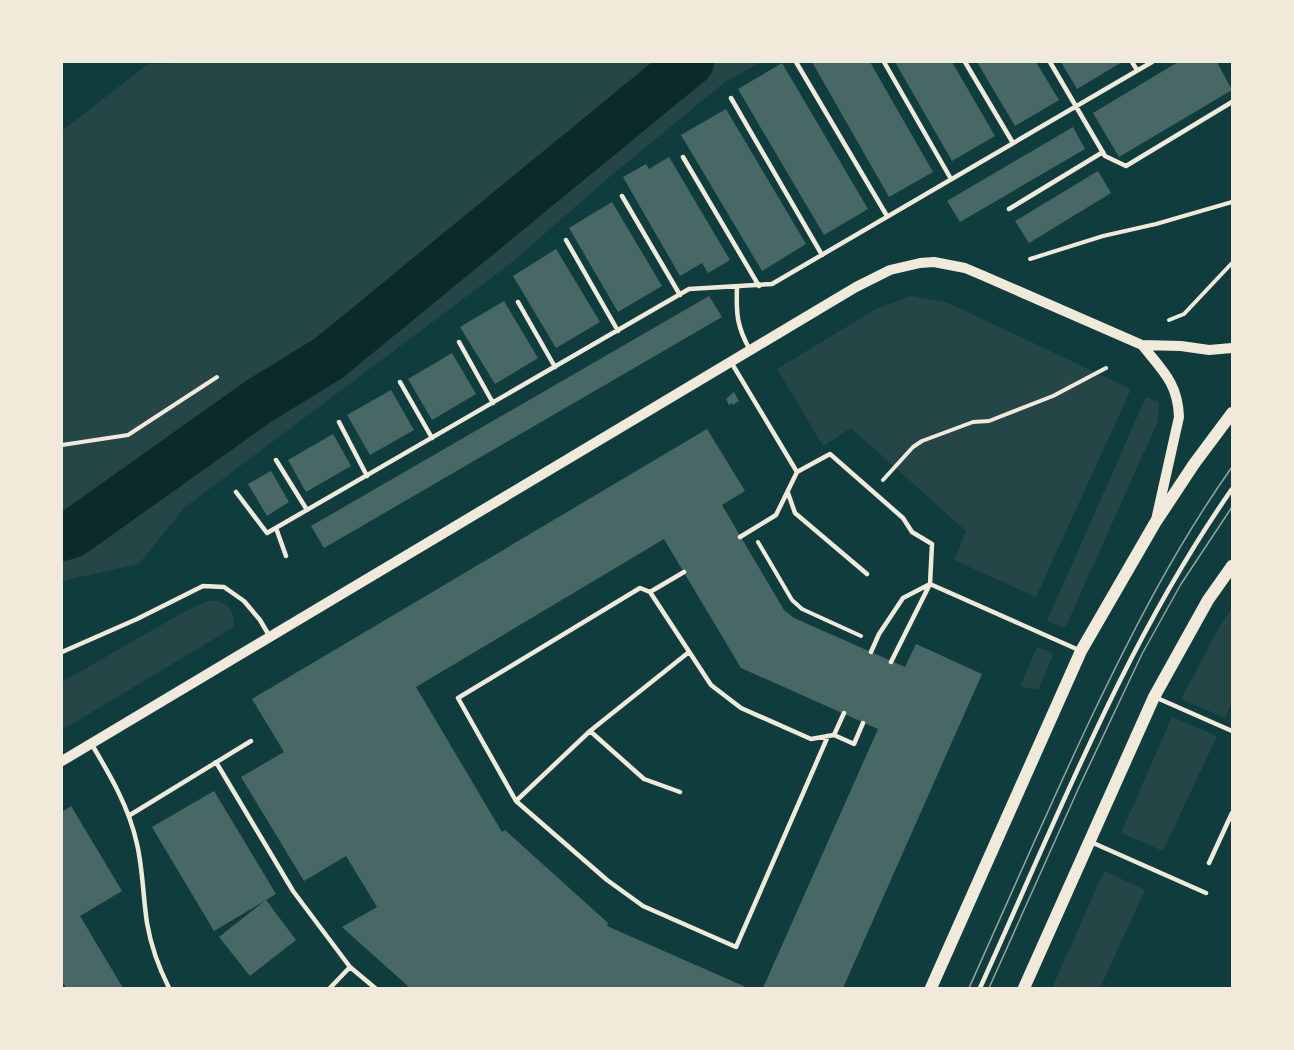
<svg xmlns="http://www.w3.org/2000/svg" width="1294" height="1050" font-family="'PT Sans Narrow',sans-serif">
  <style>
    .green { fill: #244646 }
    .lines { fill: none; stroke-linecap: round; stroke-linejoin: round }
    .river { stroke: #0a2a2b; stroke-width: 48 }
    .building { fill: #486865 }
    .path { stroke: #f1e9da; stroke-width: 4 }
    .service { stroke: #f1e9da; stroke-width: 4.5 }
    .tertiary { stroke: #f1e9da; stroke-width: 10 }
    .secondary { stroke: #f1e9da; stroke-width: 12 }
    .tram { stroke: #97a49c; stroke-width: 1.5 }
  </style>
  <rect width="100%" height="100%" fill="#0f3d3e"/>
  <path class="green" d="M 192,62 L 761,62 L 725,82 L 607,179 L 511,263 L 184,508 L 139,564 L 62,581 L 62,131 L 148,64 Z
    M 911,296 L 946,302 L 1131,389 L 1036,597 L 954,560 L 966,531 L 851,428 L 823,446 L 777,369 L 878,308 Z
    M 1146,397 L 1159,402 L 1158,421 L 1066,626 L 1062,627 L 1047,621 Z
    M 208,601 C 226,599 235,610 234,627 L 62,730 L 62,682 L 184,612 Z
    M 1232,608 L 1232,702 L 1225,718 L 1181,699 L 1221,624 Z
    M 1037,647 L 1051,652 L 1053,655 L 1039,689 L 1020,687 Z
    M 1172,717 L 1217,736 L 1163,851 L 1121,833 Z
    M 1104,871 L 1145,890 L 1100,988 L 1052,988 Z"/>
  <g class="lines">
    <path class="river" d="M 62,537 L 72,534 L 259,401 L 329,358 L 690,62"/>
  </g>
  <path class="building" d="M 812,62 L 870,62 L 933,172 L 889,197 Z
    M 895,62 L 952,62 L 995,136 L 952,161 Z
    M 977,62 L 1036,62 L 1059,100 L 1015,126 Z
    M 1061,62 L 1122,62 L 1077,89 Z
    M 1178,62 L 1217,62 L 1232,90 L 1119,157 L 1093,113 Z
    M 782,63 L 868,209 L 824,235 L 738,89 Z
    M 726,109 L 806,244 L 762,271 L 681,135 Z
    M 1073,127 L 1085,149 L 960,222 L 947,201 Z
    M 669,157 L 730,260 L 708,273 L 702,263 L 680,276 L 623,177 L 646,164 L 649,169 Z
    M 1098,171 L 1111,193 L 1029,243 L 1015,221 Z
    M 612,202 L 662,286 L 618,312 L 569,228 Z
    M 556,249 L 600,322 L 556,348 L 513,276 Z
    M 709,296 L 722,317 L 324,548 L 311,526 Z
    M 504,301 L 538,358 L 495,384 L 460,327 Z
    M 452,353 L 476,394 L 432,420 L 408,379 Z
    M 391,390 L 414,430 L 370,455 L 347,415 Z
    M 734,392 L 739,401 L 733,405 L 732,403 L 729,405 L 726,399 Z
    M 707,429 L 745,491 L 722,505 L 784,610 L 794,618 L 905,667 L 916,644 L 982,674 L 843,988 L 763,988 L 878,729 L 741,668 L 664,539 L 416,687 L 502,832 L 505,830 L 608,923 L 607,926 L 748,988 L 410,988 L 342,927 L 377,907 L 346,856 L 304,881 L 241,777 L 284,752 L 252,699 Z
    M 333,434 L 351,466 L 306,492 L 288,460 Z
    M 271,471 L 289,502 L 267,516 L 248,484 Z
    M 214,791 L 276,894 L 214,931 L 152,827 Z
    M 71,806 L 122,891 L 80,916 L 123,988 L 66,988 L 62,981 L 62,812 Z
    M 266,900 L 296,940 L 250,976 L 219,937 Z"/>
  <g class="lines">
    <path class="path" d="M 1030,259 L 1103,236 L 1156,224 L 1232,202
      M 1169,320 L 1184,314 L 1232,263
      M 62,445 L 128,435 L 217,377
      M 883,480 L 913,447 L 922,441 L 973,422 L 989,421 L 1053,396 L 1106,368
      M 758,542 L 792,600 L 802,609 L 861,636"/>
    <path class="service" d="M 796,62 L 887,216
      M 884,62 L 951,179
      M 965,62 L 1013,143
      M 1050,62 L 1105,156 L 1126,166 L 1232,102
      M 1132,62 L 1137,70
      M 731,98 L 822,255
      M 683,157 L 759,286
      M 622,196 L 680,295
      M 1009,209 L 1103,152
      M 566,240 L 618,331
      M 737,287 C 736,314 737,327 750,350
      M 518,302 L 555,367
      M 459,342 L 493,403
      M 731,362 L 797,472
      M 400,382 L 432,438
      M 339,422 L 367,476
      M 276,460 L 307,510
      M 236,492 L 267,533 L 689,289 L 772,284 L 1152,62
      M 788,493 L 795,513 L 867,574
      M 276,528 L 286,556
      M 740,537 L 776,515 L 797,472 L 830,454 L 903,518 L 912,532 L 932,544 L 930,584 L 891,662
      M 650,592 L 684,572
      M 62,652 L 137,619 L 203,586 L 224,587 L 244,601 L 260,620 L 270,637
      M 871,652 L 879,634 L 903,598 L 930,584 L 1081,651
      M 1157,698 L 1232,731
      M 590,731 L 644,779 L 680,792
      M 834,735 L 844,713
      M 828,736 L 736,947 L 643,906 L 607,880 L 516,801 L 458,698 L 640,588 L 650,592 L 711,685 L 741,708 L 811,739 L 834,735 L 854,744 L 863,723
      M 91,743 C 110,775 129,807 137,844 C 143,870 143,897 147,923 C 151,946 159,968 169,988
      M 216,762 L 293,891 L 350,967 L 375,988
      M 516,801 L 590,731 L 689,652
      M 130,815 L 251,741
      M 1091,842 L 1206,893
      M 1209,863 L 1232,813
      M 330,988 L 350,967
      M 980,988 C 1057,819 1125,642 1232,489"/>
    <path class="tertiary" d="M 1142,345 C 1162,370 1178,383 1179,417 L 1156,520
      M 62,761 L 856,287 L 890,270 L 920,263 L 934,262 L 965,268 L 984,276 L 1142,345 L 1181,346 L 1209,350 L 1232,348"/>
    <path class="secondary" d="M 931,988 L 1081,651 L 1155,523 L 1194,464 L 1232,413
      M 1024,988 L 1154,697 L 1208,600 L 1232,566"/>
    <path class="tram" d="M 969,988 C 1009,899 1048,809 1090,720 C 1132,632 1176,546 1232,467
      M 989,988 L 1080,785 L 1142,654 L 1181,584 L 1232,507"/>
  </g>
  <rect width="1294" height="1050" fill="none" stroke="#f1e9da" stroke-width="126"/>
</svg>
